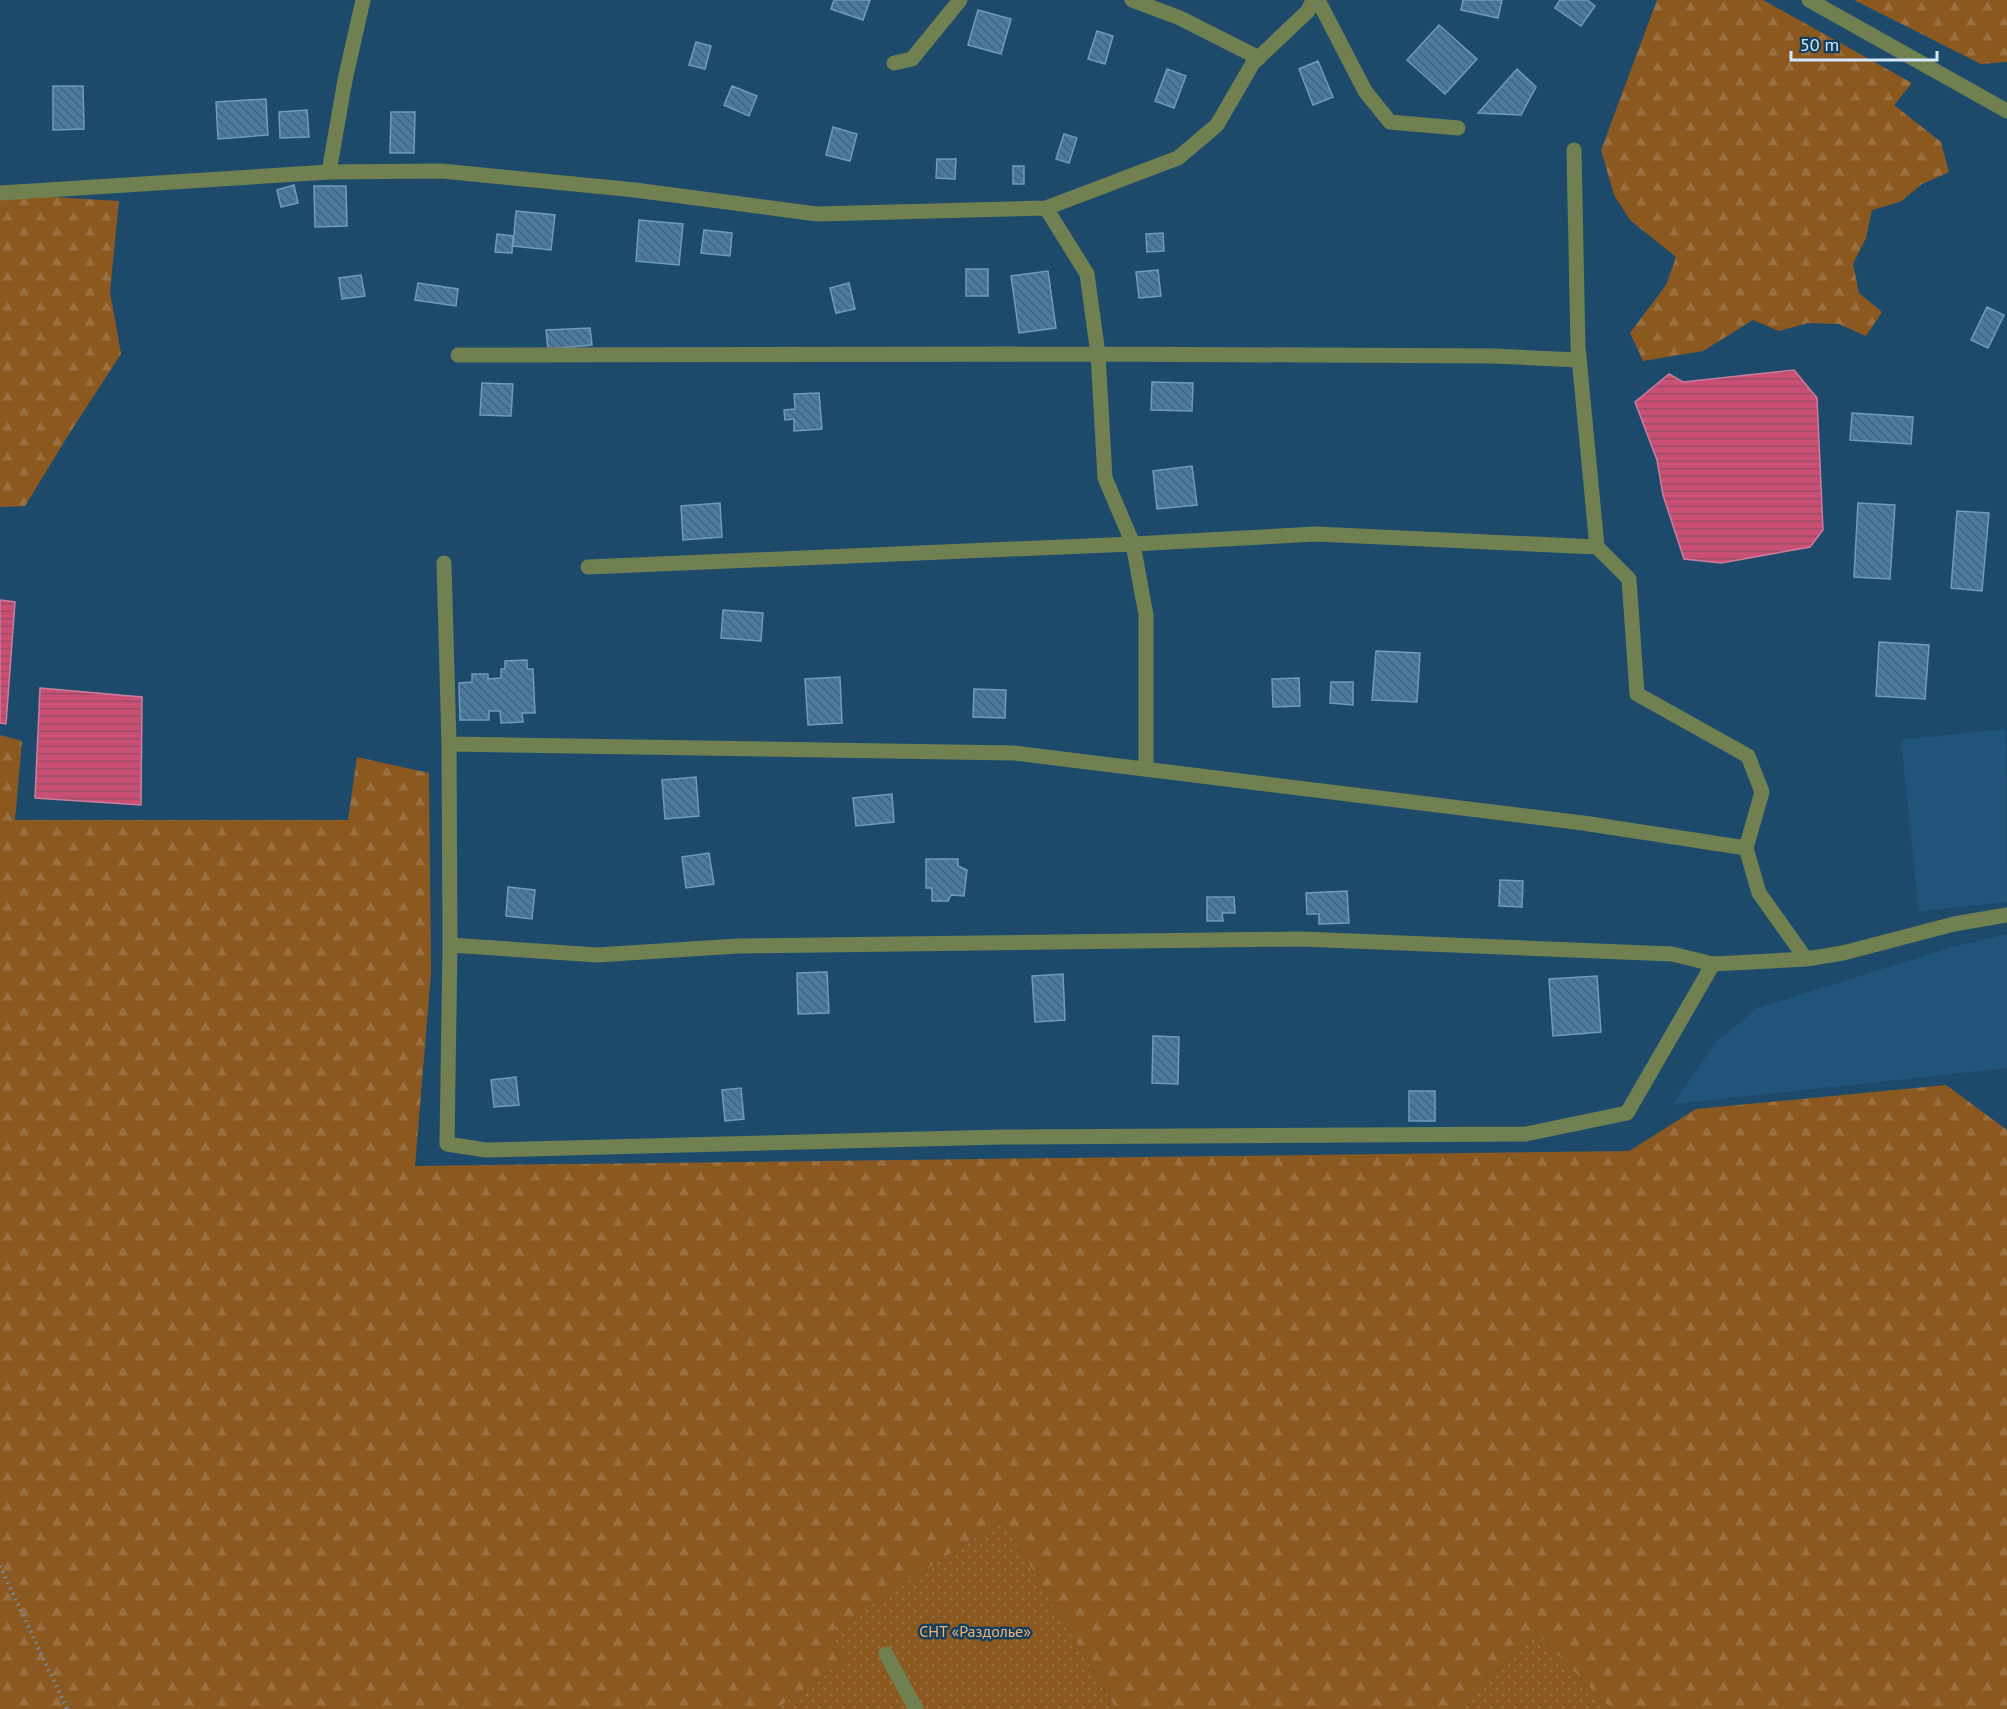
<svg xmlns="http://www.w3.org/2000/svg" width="2007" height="1709" font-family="'PT Sans',sans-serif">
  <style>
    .built { fill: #21547b }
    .forest { fill: url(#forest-firs) }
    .garden { fill: url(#garden-dots) }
    .water { fill: url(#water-rules); stroke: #cc7d9d; stroke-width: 1.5 }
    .building { fill: url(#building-back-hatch); stroke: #6d9bc1; stroke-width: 1.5 }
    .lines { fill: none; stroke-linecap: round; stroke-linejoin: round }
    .path { stroke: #6d91ac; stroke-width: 4; stroke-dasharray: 1.5 4.5; stroke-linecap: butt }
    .minor { stroke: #708051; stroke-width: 15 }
    .labels { text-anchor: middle; stroke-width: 5; stroke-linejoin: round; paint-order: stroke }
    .park-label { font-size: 16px; fill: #f5b372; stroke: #113f5f }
  </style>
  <defs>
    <pattern id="forest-firs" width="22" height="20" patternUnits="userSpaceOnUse" patternTransform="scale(1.5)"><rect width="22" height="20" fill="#8b5820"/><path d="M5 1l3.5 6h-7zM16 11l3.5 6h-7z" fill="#9a7041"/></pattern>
    <pattern id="garden-dots" width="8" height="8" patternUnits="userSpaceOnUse" patternTransform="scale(1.5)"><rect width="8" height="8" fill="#8b5820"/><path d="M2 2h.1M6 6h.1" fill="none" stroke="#9a7041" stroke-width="1.8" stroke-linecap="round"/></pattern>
    <pattern id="water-rules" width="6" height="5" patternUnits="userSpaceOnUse" patternTransform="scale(1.5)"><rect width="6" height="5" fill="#c94f74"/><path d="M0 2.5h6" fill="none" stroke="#994c66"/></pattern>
    <pattern id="building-back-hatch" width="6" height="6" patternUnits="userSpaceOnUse" patternTransform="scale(1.5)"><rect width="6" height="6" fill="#4c799d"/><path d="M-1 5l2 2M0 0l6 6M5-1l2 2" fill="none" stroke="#466279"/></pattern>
  </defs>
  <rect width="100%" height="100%" fill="#1d4a6b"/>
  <path class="built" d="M 2006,729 L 2007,902 L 1919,911 L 1901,740 Z
    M 2007,934 L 2007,1068 L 1673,1104 L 1716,1042 L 1758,1008 L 1953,947 Z"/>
  <path class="forest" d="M 1657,0 L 1763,0 L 1912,83 L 1894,105 L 1941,142 L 1949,172 L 1922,184 L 1900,202 L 1872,210 L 1866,238 L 1853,264 L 1859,293 L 1882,312 L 1866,336 L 1839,324 L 1808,323 L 1779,331 L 1753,320 L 1703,351 L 1643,361 L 1630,333 L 1666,285 L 1676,257 L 1630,220 L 1614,195 L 1601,150 Z
    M 1854,0 L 2007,0 L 2007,62 L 1981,64 Z
    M 0,194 L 119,201 L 110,292 L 121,354 L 69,434 L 25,506 L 0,507 Z
    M 0,735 L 22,741 L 15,820 L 348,820 L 357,757 L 429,773 L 431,973 L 415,1166 L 1629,1151 L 1696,1109 L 1946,1085 L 2007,1130 L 2007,1709 L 1611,1709 L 1537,1634 L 1455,1709 L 1116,1709 L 1002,1520 L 831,1632 L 845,1660 L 777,1709 L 0,1709 Z"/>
  <path class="garden" d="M 1002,1520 L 1116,1709 L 777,1709 L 845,1660 L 830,1632 Z
    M 1537,1634 L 1611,1709 L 1455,1709 Z"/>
  <path class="water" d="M 1794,370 L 1817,398 L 1823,530 L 1810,547 L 1721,563 L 1684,559 L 1663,495 L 1657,460 L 1635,402 L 1669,374 L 1683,382 Z
    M 0,600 L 15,602 L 6,724 L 0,723 Z
    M 40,688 L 142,697 L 141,805 L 35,798 Z"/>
  <path class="building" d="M 834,0 L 870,0 L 863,20 L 831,9 Z
    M 1463,0 L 1502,0 L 1498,18 L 1461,10 Z
    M 1560,0 L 1587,0 L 1595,6 L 1581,26 L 1555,8 Z
    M 978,10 L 1011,19 L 1001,54 L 968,45 Z
    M 1439,25 L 1477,59 L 1445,94 L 1407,60 Z
    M 1097,31 L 1113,36 L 1105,64 L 1088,59 Z
    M 696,42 L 711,46 L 705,69 L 689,65 Z
    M 1318,61 L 1333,97 L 1313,105 L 1299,69 Z
    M 1167,69 L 1186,76 L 1174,108 L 1155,101 Z
    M 1517,69 L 1536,87 L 1521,115 L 1478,113 Z
    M 53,86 L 83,86 L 84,129 L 53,130 Z
    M 732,86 L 757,96 L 749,116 L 724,105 Z
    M 266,99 L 268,135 L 218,139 L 216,102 Z
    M 307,110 L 309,137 L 280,138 L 279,112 Z
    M 391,112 L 415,112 L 414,153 L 390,153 Z
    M 833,127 L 857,134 L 850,161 L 826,155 Z
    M 1064,134 L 1077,138 L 1069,163 L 1056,159 Z
    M 937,159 L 956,159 L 955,179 L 936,178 Z
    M 1013,166 L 1024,166 L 1024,184 L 1013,184 Z
    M 294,185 L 298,203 L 281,207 L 277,190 Z
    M 314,186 L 346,186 L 347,226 L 315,227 Z
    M 516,211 L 555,215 L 551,250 L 513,246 Z
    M 639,220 L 683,224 L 679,265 L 636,261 Z
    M 704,230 L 732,233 L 730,256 L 701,253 Z
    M 1163,233 L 1164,251 L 1147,252 L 1146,234 Z
    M 497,234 L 513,236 L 512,253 L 495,252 Z
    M 966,269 L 988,269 L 988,296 L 966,296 Z
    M 1158,270 L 1161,296 L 1139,298 L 1136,272 Z
    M 1048,271 L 1056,328 L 1019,333 L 1011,276 Z
    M 361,275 L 365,296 L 342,299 L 339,278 Z
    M 418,283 L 458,289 L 456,306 L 415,300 Z
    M 849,283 L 855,309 L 836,313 L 830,288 Z
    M 1987,307 L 2004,315 L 1988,348 L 1971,340 Z
    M 590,328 L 592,345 L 548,349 L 546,330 Z
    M 1152,382 L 1193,383 L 1192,411 L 1151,410 Z
    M 482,383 L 513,384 L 511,416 L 480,415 Z
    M 819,393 L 822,429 L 794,431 L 794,419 L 785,420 L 784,410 L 795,409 L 794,394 Z
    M 1852,413 L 1913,417 L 1911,444 L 1850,440 Z
    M 1192,466 L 1197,505 L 1157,509 L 1153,471 Z
    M 720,503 L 722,537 L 683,540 L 681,506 Z
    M 1858,503 L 1895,505 L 1890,579 L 1854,577 Z
    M 1957,511 L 1989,513 L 1982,591 L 1951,588 Z
    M 723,610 L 763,613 L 761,641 L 721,638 Z
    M 1879,642 L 1929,645 L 1925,699 L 1876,696 Z
    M 1376,651 L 1420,653 L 1417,702 L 1372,700 Z
    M 527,660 L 527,669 L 533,669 L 535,713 L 522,713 L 523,722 L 501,723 L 500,711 L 489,711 L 489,720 L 460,720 L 459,683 L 472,682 L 472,674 L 488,674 L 488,679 L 501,678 L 501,669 L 505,669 L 505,661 Z
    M 840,677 L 842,723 L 808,725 L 805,679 Z
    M 1299,678 L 1300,706 L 1273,707 L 1272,679 Z
    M 1331,682 L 1353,682 L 1353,705 L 1330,703 Z
    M 974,689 L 1006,690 L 1005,718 L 973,717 Z
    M 696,777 L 699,816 L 665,819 L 662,780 Z
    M 892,794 L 894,822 L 856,826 L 853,798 Z
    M 709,853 L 714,884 L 686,888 L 682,857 Z
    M 926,859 L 958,859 L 958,866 L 967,870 L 964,896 L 951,895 L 948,901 L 932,901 L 932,888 L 926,888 Z
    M 1500,880 L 1523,881 L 1522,907 L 1499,906 Z
    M 508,887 L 535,890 L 532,919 L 506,916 Z
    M 1347,891 L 1349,923 L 1319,924 L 1319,914 L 1307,914 L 1306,893 Z
    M 1207,897 L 1234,897 L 1235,913 L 1222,913 L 1223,921 L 1207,921 Z
    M 827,972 L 829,1013 L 798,1014 L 797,973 Z
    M 1063,974 L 1065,1020 L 1035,1022 L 1032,976 Z
    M 1597,976 L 1601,1032 L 1553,1036 L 1549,979 Z
    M 1153,1036 L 1179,1037 L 1178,1084 L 1152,1083 Z
    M 516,1077 L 519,1105 L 494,1107 L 491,1080 Z
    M 741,1088 L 744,1119 L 725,1121 L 722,1090 Z
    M 1409,1091 L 1435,1091 L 1435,1121 L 1409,1121 Z"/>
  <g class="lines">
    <path class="path" d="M 0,1566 L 67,1709"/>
    <path class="minor" d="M 1132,0 L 1180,18 L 1259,58
      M 1318,0 L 1365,91 L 1390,122 L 1458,128
      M 1809,0 L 2007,111
      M 894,63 L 912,59 L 960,0
      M 1574,150 L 1578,347 L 1597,547
      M 329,172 L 345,80 L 363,0
      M 0,193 L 329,172 L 442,171 L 635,190 L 817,214 L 1046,208 L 1178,158 L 1217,125 L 1253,63 L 1308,11 L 1313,0
      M 458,355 L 1098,354 L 1494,356 L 1579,360
      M 444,563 L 449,744 L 1014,753 L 1583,823 L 1746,848 L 1759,893 L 1806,959
      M 588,567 L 1133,544 L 1105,478 L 1098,354 L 1087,274 L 1046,208
      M 449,744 L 450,945 L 447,1144 L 486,1150 L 1002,1137 L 1526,1134 L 1627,1113 L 1713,964 L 1806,959 L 1843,953 L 1954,924 L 2007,915
      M 1146,769 L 1146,615 L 1133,544 L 1316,534 L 1597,547 L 1629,579 L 1637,694 L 1748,756 L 1762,792 L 1746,848
      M 450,945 L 597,955 L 738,946 L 1302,939 L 1672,954 L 1713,964
      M 886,1654 L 916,1709"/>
  </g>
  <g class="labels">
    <g class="park-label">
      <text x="975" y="1637">СНТ «Раздолье»</text>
    </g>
  </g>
  <path d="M1791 51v9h146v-9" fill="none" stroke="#d2e9fe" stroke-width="3"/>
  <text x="1800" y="51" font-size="18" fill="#d2e9fe" stroke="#113f5f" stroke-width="4.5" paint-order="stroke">50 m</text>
</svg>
